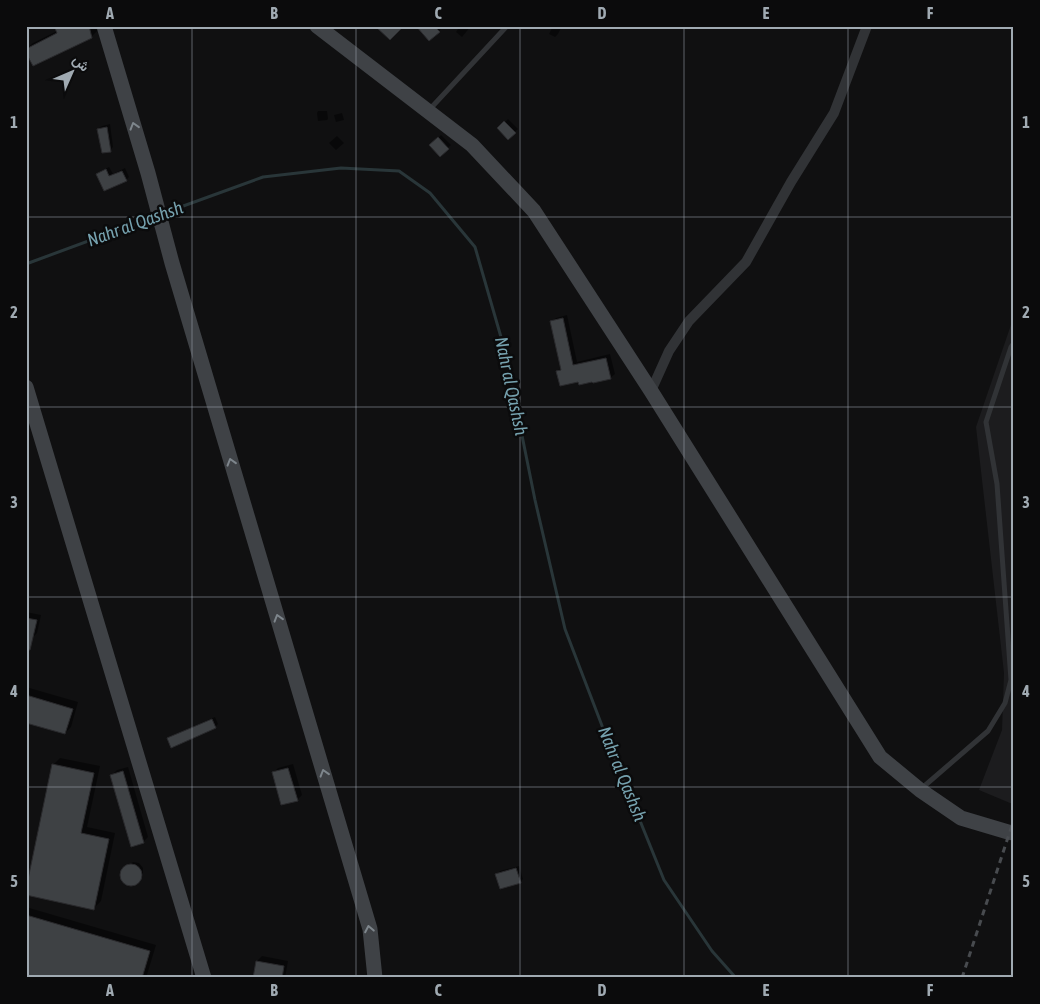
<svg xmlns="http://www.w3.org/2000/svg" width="1040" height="1004" font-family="'Asap Condensed',Vazirmatn,sans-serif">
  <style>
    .built { fill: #1c1c1e }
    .shadow { fill: #0007 }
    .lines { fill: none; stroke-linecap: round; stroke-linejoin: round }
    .stream { stroke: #293639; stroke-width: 3 }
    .building { fill: #3e4144; stroke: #2a2a2d }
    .lane { stroke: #313336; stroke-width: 5 }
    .street { stroke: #313336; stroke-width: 10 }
    .secondary { stroke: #3f4246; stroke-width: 15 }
    .rail { stroke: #484b4f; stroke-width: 3; stroke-dasharray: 6 5; stroke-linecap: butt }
    .oneway { stroke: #7e868c }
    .grid { fill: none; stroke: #a0aab2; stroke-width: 1; stroke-opacity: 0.55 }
    .labels { text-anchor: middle; stroke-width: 5; stroke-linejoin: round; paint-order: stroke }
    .water-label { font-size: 18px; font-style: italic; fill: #76a2af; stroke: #0b0b0c }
    .neatline { fill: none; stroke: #a0aab2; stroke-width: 2 }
    .grid-label { font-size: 16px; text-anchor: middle; font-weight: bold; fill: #a0aab2 }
  </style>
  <rect width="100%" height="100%" fill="#101011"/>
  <path class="built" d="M 1014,316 L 1014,803 L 1010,803 L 979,790 L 1002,730 L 1004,673 L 976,427 Z"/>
  <path class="shadow" d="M 55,26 L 97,26 L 98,30 L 91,37 L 26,49 L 33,43 L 57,31 Z
    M 417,26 L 444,26 L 429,40 Z
    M 460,26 L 471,26 L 462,37 L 456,32 Z
    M 553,26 L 562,26 L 558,34 L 555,37 L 549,34 Z
    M 318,111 L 327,111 L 328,119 L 327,120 L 318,121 L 317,113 Z
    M 342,113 L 344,120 L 336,122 L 334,115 Z
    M 508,119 L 518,129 L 508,138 L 499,128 Z
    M 110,124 L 113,147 L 110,150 L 98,129 L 102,126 Z
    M 441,135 L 451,145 L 440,155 L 431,145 Z
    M 337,136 L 344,143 L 336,150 L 329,143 Z
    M 109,167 L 113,174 L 125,168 L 129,177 L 126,180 L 98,174 L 101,171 Z
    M 567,315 L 577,362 L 610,354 L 615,374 L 610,378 L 579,381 L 557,371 L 562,367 L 551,322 L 556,318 Z
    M 26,612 L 41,615 L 37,633 L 32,638 L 26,637 Z
    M 26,687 L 78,702 L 71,727 L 65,733 L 26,722 Z
    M 215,717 L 218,724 L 215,727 L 169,739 L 172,736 Z
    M 60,758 L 100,766 L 87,827 L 115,833 L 101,901 L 94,908 L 53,765 Z
    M 293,764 L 302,795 L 297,800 L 273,773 L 278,768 Z
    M 128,767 L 148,837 L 143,842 L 112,775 L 117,770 Z
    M 133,862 L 139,863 L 143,868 L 143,876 L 137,882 L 131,885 L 128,885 L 123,881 L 121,875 L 124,869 Z
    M 519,866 L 523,879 L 520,882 L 497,874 L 500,871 Z
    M 26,907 L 156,945 L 146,978 L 26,978 Z
    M 262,956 L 288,961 L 285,978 L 254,978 L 257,961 Z"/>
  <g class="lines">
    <path class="stream" d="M 164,213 L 263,177 L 341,168 L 399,171 L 430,193 L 475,247 L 505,351 L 535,500 L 565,629 L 609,744 L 664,880 L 712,951 L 736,978
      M 26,264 L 156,216"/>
  </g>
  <path class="building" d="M 54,26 L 89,26 L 92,38 L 33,66 L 26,53 L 26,49 L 57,33 Z
    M 375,26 L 404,26 L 390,40 Z
    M 416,26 L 434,26 L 440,32 L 429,41 Z
    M 504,121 L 516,133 L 508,140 L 497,128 Z
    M 107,127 L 111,152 L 102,153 L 97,129 Z
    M 438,137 L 449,149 L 440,157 L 429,145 Z
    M 106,169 L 109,176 L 122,171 L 127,181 L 104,191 L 96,174 Z
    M 563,318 L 573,365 L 606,358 L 611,379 L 593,383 L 592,382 L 579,385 L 578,382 L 560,386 L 556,371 L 561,370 L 550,321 Z
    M 26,618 L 37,620 L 30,650 L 26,650 Z
    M 26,695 L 73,709 L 65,734 L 26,723 Z
    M 212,719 L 216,728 L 171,748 L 167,738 Z
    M 52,764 L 94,773 L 81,833 L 109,839 L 94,910 L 26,895 L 26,889 Z
    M 288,768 L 298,801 L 281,805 L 272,772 Z
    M 123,771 L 144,843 L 131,847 L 110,775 Z
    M120 875a11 11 0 1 1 22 0a11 11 0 1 1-22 0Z
    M 516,868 L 521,883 L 500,889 L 495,874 Z
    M 26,915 L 150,951 L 142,978 L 26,978 Z
    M 256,961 L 284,966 L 282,978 L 253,978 Z"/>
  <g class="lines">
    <path class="lane" d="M 430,109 L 507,26
      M 922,788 L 988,731 L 1005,703 L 1011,680 L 997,484 L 986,422 L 1011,347 L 1014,343"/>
    <path class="street" d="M 651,391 L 669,351 L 689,321 L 746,262 L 791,182 L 834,113 L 867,26"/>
    <path class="secondary" d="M 104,26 L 148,173 L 172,263 L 370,929 L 375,978
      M 317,26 L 472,145 L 534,211 L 651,391 L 880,757 L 920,790 L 961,818 L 1008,832 L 1014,833
      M 26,387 L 204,978"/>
    <path class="rail" d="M 962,978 L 1014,819"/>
  </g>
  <defs><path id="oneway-chevron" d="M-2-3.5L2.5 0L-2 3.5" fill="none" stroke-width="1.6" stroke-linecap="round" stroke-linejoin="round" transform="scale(1.25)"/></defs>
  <g class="oneway">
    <use href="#oneway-chevron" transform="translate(134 126) rotate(-107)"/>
    <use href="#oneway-chevron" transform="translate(231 462) rotate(-107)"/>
    <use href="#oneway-chevron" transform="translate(278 618) rotate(-107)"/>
    <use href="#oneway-chevron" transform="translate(324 773) rotate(-107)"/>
    <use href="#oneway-chevron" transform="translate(369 929) rotate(-101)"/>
  </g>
  <path class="grid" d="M 192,26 L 192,978M 356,26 L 356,978M 520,26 L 520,978M 684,26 L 684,978M 848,26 L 848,978M 26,217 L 1014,217M 26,407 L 1014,407M 26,597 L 1014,597M 26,787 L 1014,787"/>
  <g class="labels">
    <g class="water-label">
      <text transform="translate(135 224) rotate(-20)" y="6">Nahr al Qashsh</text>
      <text transform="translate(511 386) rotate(78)" y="6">Nahr al Qashsh</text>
      <text transform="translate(622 774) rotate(68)" y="6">Nahr al Qashsh</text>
    </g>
  </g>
  <rect width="1040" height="1004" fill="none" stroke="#0b0b0c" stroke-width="55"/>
  <g transform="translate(72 72) rotate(45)" stroke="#0b0b0c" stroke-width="4" paint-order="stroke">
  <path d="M0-4L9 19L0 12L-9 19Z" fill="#a0aab2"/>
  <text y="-8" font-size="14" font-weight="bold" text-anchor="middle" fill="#a0aab2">ش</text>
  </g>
  <rect x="28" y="28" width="984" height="948" class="neatline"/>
  <g class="grid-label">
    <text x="110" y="19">A</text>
    <text x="274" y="19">B</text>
    <text x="438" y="19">C</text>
    <text x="602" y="19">D</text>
    <text x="766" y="19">E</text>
    <text x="930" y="19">F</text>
    <text x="14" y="128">1</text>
    <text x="1026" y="128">1</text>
    <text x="14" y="318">2</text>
    <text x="1026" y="318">2</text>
    <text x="14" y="508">3</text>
    <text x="1026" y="508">3</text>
    <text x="14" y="697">4</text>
    <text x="1026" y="697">4</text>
    <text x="14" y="887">5</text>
    <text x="1026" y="887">5</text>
    <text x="110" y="996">A</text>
    <text x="274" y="996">B</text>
    <text x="438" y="996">C</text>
    <text x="602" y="996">D</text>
    <text x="766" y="996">E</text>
    <text x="930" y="996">F</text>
  </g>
</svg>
